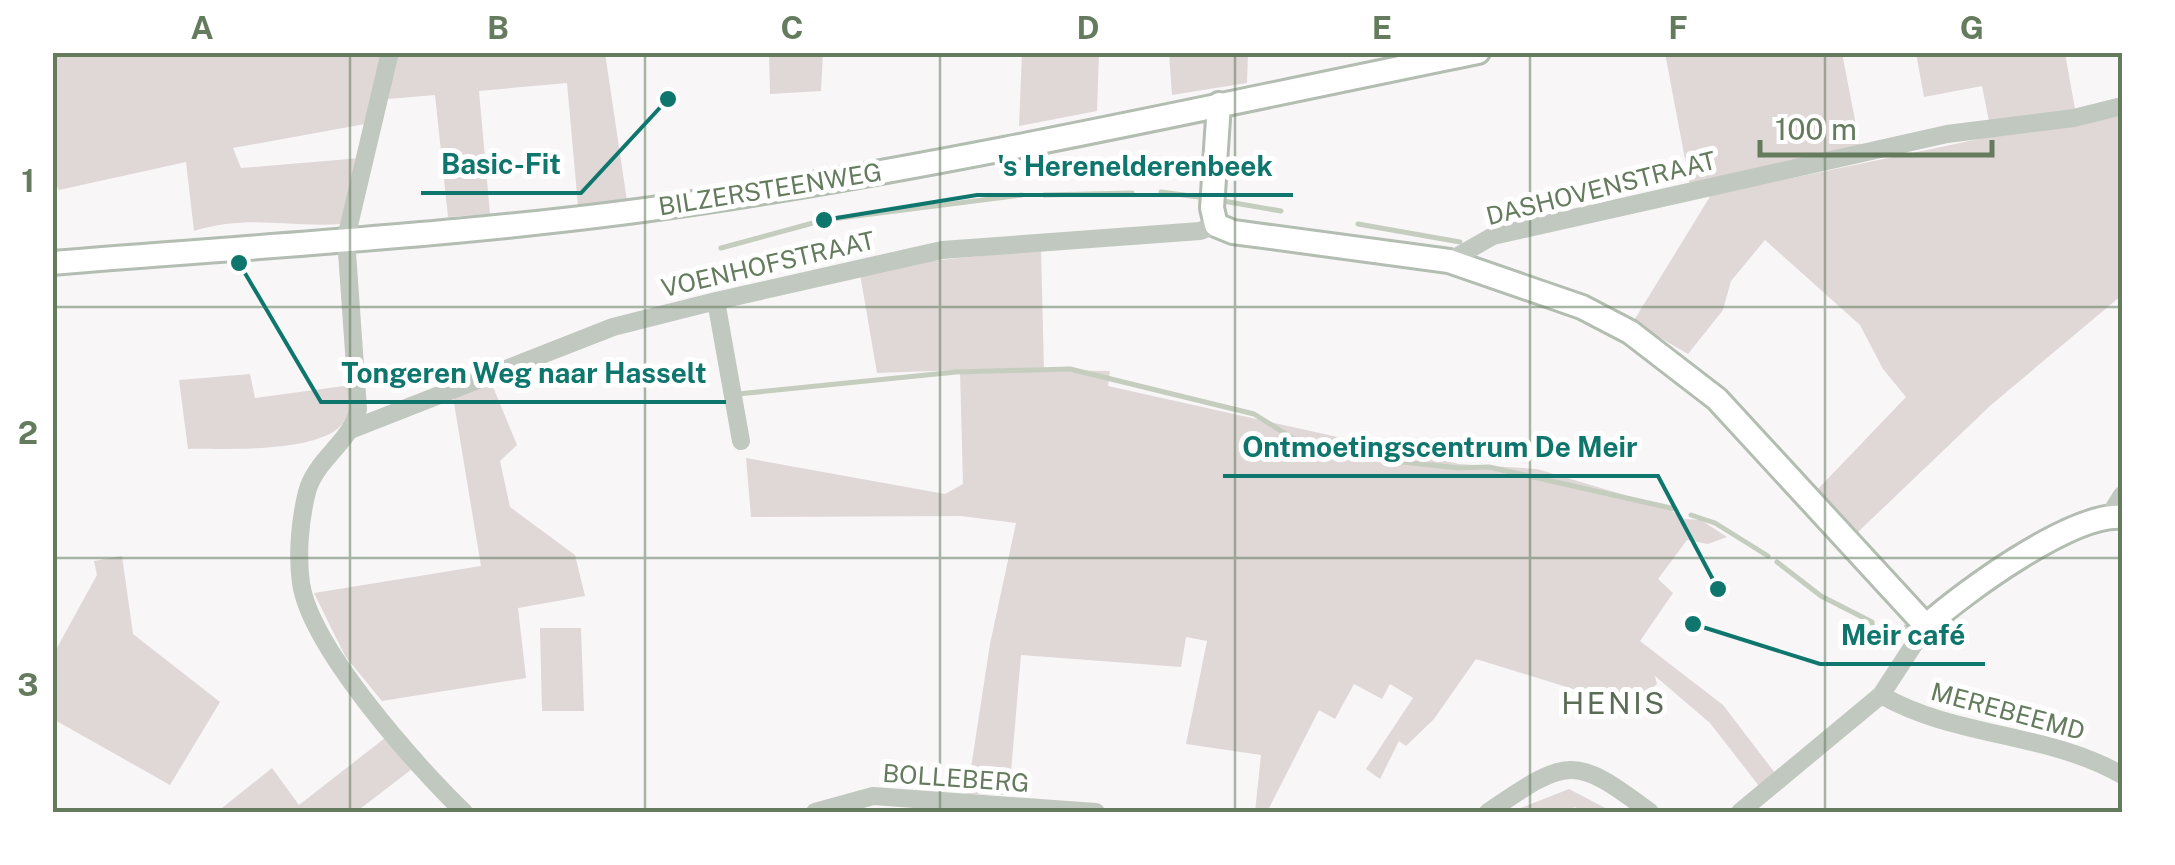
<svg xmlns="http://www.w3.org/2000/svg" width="2175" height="865" font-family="'Public Sans',sans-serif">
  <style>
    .green { fill: #e0d7d7 }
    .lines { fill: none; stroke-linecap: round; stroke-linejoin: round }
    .stream { stroke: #c5cdbf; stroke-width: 5 }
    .secondary-casing { stroke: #b3bdb1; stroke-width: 28 }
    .street { stroke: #c1c8bf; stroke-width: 18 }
    .secondary { stroke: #fff; stroke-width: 22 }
    .grid { fill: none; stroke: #647b5e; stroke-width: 2.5; stroke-opacity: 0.55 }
    .labels { text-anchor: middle; stroke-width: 10; stroke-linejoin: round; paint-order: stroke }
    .street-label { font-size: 25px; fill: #647b5e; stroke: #fff }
    .quarter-label { font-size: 30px; letter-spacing: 2.5px; fill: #5a6c55; stroke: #fff }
    .leader { fill: none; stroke: #0f766e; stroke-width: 4 }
    .callout-dot { fill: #0f766e; stroke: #fff; stroke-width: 4 }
    .callout-label { font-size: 28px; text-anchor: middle; font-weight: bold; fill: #0f766e; stroke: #fff; stroke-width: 10; stroke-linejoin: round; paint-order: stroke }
    .neatline { fill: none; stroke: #647b5e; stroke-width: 4 }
    .grid-label { font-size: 32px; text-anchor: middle; font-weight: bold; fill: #647b5e }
  </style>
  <rect width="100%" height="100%" fill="#f9f6f8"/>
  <path class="green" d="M 52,53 L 384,53 L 365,124 L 233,148 L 241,168 L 361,158 L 343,224 C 289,228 249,214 194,231 L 186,162 L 59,190 L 52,179 Z
    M 396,53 L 605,53 L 627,201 L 578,206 L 567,83 L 479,91 L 490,214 L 448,217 L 435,95 L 388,99 Z
    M 769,53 L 823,53 L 821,91 L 770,94 Z
    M 1022,53 L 1099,53 L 1097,111 L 1019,126 Z
    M 1169,53 L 1248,53 L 1247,83 L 1172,95 Z
    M 1665,53 L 1842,53 L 1861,151 L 1690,186 Z
    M 1916,53 L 2065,53 L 2075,109 L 1990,126 L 1982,86 L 1924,97 Z
    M 2122,109 L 2122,295 L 1991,405 L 1858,532 L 1818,489 L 1906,397 L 1883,369 L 1860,325 L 1765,240 L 1731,281 L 1723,310 L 1688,354 L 1633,322 L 1711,195 Z
    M 1041,250 L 1044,370 L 1110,371 L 1108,386 L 1459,464 L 1537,469 L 1665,507 L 1685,519 L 1701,520 L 1727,537 L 1708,544 L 1687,540 L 1658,579 L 1673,593 L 1640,641 L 1723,705 L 1775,773 L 1759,786 L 1710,723 L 1655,676 L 1657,684 L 1622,716 L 1602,698 L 1476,659 L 1434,719 L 1406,746 L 1399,741 L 1380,779 L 1366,769 L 1413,698 L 1390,684 L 1382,699 L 1354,684 L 1335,719 L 1319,710 L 1267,812 L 1255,812 L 1261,755 L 1186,744 L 1207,641 L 1186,637 L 1181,667 L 1021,655 L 1009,795 L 967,794 L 990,644 L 1016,523 L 961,516 L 751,517 L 746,458 L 945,494 L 963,484 L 960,370 L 877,373 L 860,274 L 920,262 Z
    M 250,374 L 255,398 L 351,385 C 351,399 351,412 343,423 C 320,454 224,448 188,449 L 179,380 Z
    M 491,382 L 517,445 L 500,461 L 510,507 L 575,555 L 585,596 L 518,608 L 526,678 L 382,701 L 345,656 L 314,593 L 481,566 L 453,397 Z
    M 122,556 L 133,634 L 220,702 L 170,785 L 53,719 L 53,655 L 97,575 L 94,561 Z
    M 540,628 L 581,628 L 584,711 L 542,711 Z
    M 385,738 L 412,769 L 356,812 L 217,812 L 272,768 L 299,805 Z
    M 1569,789 L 1613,812 L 1579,812 L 1575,807 L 1565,812 L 1516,810 Z"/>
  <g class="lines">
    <path class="stream" d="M 1161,192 L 1206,198
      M 1044,195 L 1132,193
      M 1223,201 L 1281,211
      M 1358,224 L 1460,242
      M 721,248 L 824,220 L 1022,195
      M 738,394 L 956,372 L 1070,369 L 1254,414 L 1310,449 L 1335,455 L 1459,468 L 1489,467 L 1675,509
      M 1691,515 L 1715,523 L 1768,556
      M 1777,562 L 1821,596 L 1872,622 L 1874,637 L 1883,644 L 1906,627"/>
    <defs>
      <path id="secondary" d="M 1219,104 L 1212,208 L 1216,225 L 1233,232 L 1449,261 L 1582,307 L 1630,332 L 1717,399 L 1926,626 C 1964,592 2072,513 2122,517
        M 52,263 C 270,245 491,234 707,201 C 965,162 1222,104 1478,52"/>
    </defs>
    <use href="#secondary" class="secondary-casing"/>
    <path class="street" d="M 390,52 L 346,238 L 358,409 C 352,442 316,458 307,492 C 300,520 297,554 301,583 C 310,647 417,767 464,812
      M 1449,261 L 1493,236 L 1947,134 L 2074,118 L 2122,106
      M 716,301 L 741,441
      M 350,430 L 613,327 L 716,301 L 942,250 L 1200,231 L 1216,225
      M 2109,516 L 2122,495
      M 1881,695 C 1956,738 2047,732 2122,775
      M 815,812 L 873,796 L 1096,812
      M 1488,812 C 1568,758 1573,754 1650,812
      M 1740,812 L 1881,695 L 1926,626"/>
    <use href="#secondary" class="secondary"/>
  </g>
  <path class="grid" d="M 350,52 L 350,812M 645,52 L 645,812M 940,52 L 940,812M 1235,52 L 1235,812M 1530,52 L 1530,812M 1825,52 L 1825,812M 52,307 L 2122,307M 52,558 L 2122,558"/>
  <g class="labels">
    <g class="street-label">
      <text transform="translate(1601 188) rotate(-14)" y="9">DASHOVENSTRAAT</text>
      <text transform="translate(770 189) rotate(-9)" y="9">BILZERSTEENWEG</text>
      <text transform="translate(768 264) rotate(-13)" y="9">VOENHOFSTRAAT</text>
      <text transform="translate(2008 711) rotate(15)" y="9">MEREBEEMD</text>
      <text transform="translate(956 778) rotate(4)" y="9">BOLLEBERG</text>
    </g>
    <g class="quarter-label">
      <text x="1614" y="714">HENIS</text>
    </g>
  </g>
  <path class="leader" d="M668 99L581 193H421M824 220L977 195H1293M239 263L321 402H726M1718 589L1658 476H1223M1693 624L1820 664H1985"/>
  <g class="callout-dot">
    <circle cx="668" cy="99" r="10"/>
    <circle cx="824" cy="220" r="10"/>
    <circle cx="239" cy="263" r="10"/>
    <circle cx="1718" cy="589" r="10"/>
    <circle cx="1693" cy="624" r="10"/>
  </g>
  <g class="callout-label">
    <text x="501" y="174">Basic-Fit</text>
    <text x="1135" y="176">'s Herenelderenbeek</text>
    <text x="524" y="383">Tongeren Weg naar Hasselt</text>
    <text x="1440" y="457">Ontmoetingscentrum De Meir</text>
    <text x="1903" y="645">Meir café</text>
  </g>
  <rect width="2175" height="865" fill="none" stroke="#ffffff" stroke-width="110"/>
  <path d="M1760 140v15h232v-15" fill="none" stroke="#647b5e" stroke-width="5"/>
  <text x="1775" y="140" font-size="30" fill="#647b5e" stroke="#ffffff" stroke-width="8" paint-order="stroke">100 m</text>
  <rect x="55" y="55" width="2065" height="755" class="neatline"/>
  <g class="grid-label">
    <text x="202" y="39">A</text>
    <text x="498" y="39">B</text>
    <text x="792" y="39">C</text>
    <text x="1088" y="39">D</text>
    <text x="1382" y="39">E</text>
    <text x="1678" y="39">F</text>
    <text x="1972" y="39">G</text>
    <text x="28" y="192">1</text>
    <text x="28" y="444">2</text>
    <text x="28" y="696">3</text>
  </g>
</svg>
